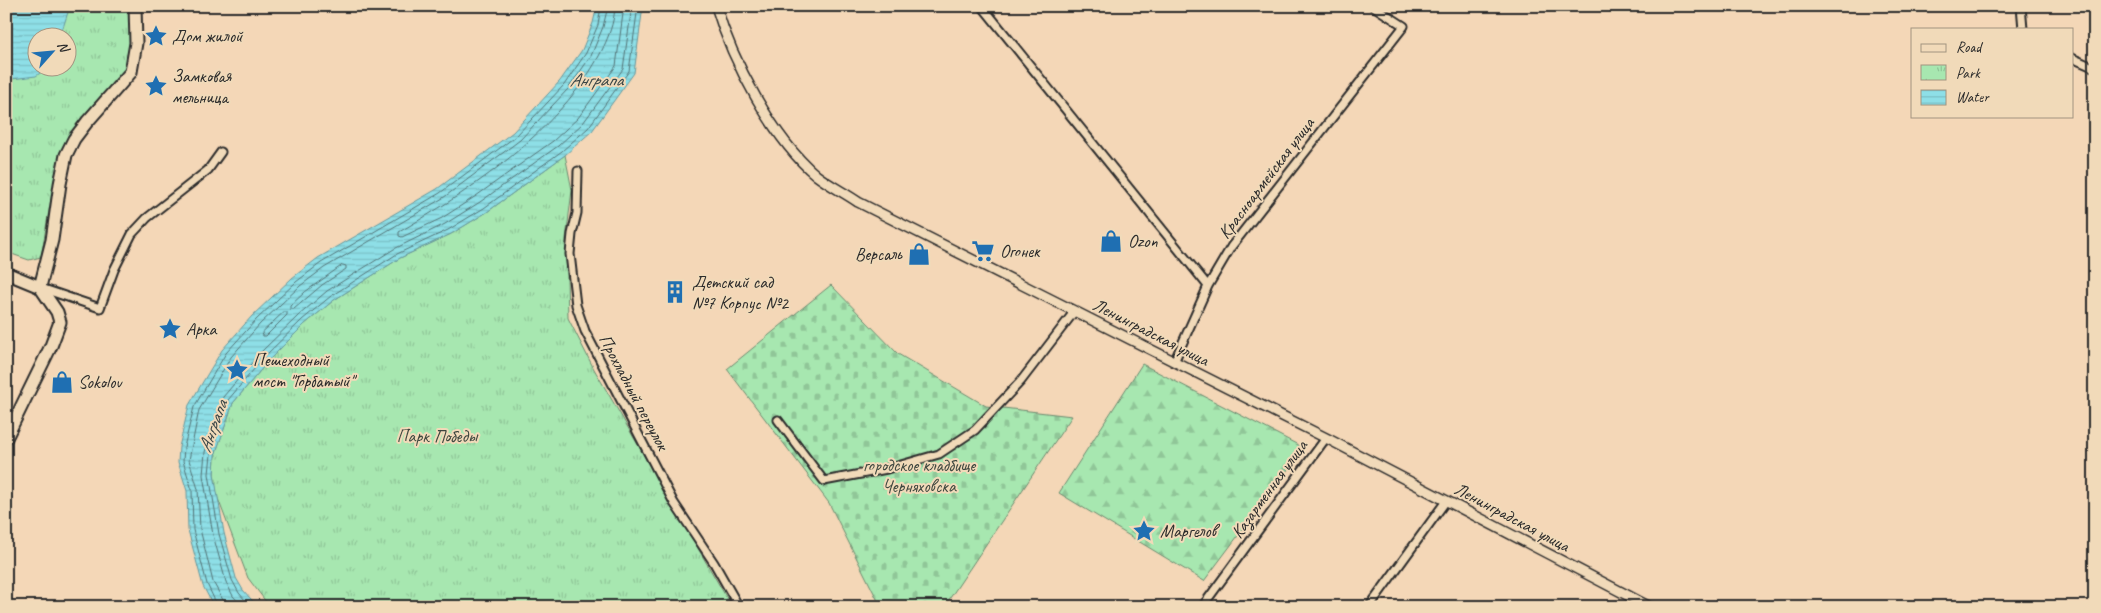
<svg xmlns="http://www.w3.org/2000/svg" width="2101" height="613" font-family="Caveat,sans-serif">
  <style>
    .forest { fill: url(#forest-firs); stroke: #69896e }
    .cemetery { fill: url(#cemetery-stones); stroke: #69896e }
    .park { fill: url(#park-tufts); stroke: #69896e; fill-rule: evenodd }
    .water { fill: url(#water-rules); stroke: #66979c }
    .lines { fill: none; stroke-linecap: round; stroke-linejoin: round }
    .shore { stroke: #537376; stroke-width: 1 }
    .minor-casing { stroke: #2b2b2b; stroke-width: 11 }
    .tertiary-casing { stroke: #2b2b2b; stroke-width: 12 }
    .primary-casing { stroke: #2b2b2b; stroke-width: 15 }
    .minor { stroke: #f1dab9; stroke-width: 7 }
    .tertiary { stroke: #f1dab9; stroke-width: 9 }
    .primary { stroke: #f1dab9; stroke-width: 11 }
    .labels { text-anchor: middle; stroke-width: 4; stroke-linejoin: round; paint-order: stroke }
    .poi-label { font-size: 18px; fill: #2b2b2b; stroke: #f1dab9; text-anchor: start }
    .street-label { font-size: 18px; fill: #2b2b2b; stroke: #f1dab9 }
    .park-label { font-size: 18px; fill: #3e473f; stroke: #f1dab9 }
    .water-label { font-size: 19px; font-style: italic; fill: #3a4647; stroke: #f1dab9 }
  </style>
  <defs>
    <pattern id="forest-firs" width="22" height="20" patternUnits="userSpaceOnUse" patternTransform="scale(1.25)"><rect width="22" height="20" fill="#a7e7b0"/><path d="M5 1l3.5 6h-7zM16 11l3.5 6h-7z" fill="#90c698"/></pattern>
    <pattern id="cemetery-stones" width="16" height="16" patternUnits="userSpaceOnUse" patternTransform="scale(1.25)"><rect width="16" height="16" fill="#a7e7b0"/><path d="M2 7V4a2 2 0 0 1 4 0v3zM10 15v-3a2 2 0 0 1 4 0v3z" fill="#90c698"/></pattern>
    <pattern id="park-tufts" width="24" height="20" patternUnits="userSpaceOnUse" patternTransform="scale(1.25)"><rect width="24" height="20" fill="#a7e7b0"/><path d="M3 7l-1-3M5 7V3M7 7l1-3M15 17l-1-3M17 17v-4M19 17l1-3" fill="none" stroke="#90c698"/></pattern>
    <pattern id="water-rules" width="6" height="5" patternUnits="userSpaceOnUse" patternTransform="scale(1.25)"><rect width="6" height="5" fill="#8edfe7"/><path d="M0 2.5h6" fill="none" stroke="#7bc0c6"/></pattern>
  </defs>
  <rect width="100%" height="100%" fill="#f4d7b7"/>
  <filter id="ink" filterUnits="userSpaceOnUse"><feTurbulence type="fractalNoise" baseFrequency=".02" numOctaves="2"/><feDisplacementMap in="SourceGraphic" scale="10" xChannelSelector="R" yChannelSelector="G"/><feConvolveMatrix kernelMatrix="1 2 1 2 8 2 1 2 1" color-interpolation-filters="sRGB"/></filter>
  <g filter="url(#ink)">
    <path class="forest" d="M 1142,364 L 1304,448 L 1204,581 L 1059,493 Z"/>
    <path class="cemetery" d="M 831,285 L 898,354 L 986,406 L 1072,416 L 944,607 L 881,607 L 829,503 L 727,369 Z"/>
    <path class="park" d="M 6,6 L 130,6 L 132,40 L 128,66 L 89,109 L 65,142 L 55,175 L 41,257 L 29,260 L 6,252 ZM 38,38 L 68,38 L 68,68 L 38,68 Z
      M 565,155 L 572,190 L 566,239 L 568,318 L 594,369 L 732,607 L 270,607 L 248,578 L 217,496 L 214,474 L 215,455 L 233,403 L 270,359 L 305,324 L 334,300 L 400,258 L 451,234 L 487,212 Z"/>
    <path class="water" d="M 6,6 L 70,6 L 60,37 L 38,38 L 38,68 L 47,68 L 36,76 L 12,79 L 6,75 Z
      M 597,6 L 643,6 L 634,73 L 592,131 L 565,155 L 487,212 L 451,234 L 400,258 L 334,300 L 305,324 L 270,359 L 233,403 L 215,455 L 214,474 L 224,533 L 236,578 L 243,590 L 258,607 L 214,607 L 203,586 L 188,530 L 187,491 L 178,462 L 179,447 L 189,405 L 222,350 L 252,316 L 292,278 L 318,258 L 437,189 L 513,132 L 560,81 L 582,50 L 593,23 Z"/>
    <g class="lines">
      <path class="shore" d="M 615,6 C 614,31 600,56 587,76 C 539,144 470,191 399,232 L 399,236 L 402,237 L 442,218 L 476,196 L 553,141 L 578,118 L 616,66 L 624,6
        M 343,265 L 346,266 L 346,269 L 322,285 L 294,309 L 290,309 L 290,306 L 305,292 Z
        M 284,312 L 287,312 L 287,315 L 266,336 L 263,336 L 262,333 Z
        M 218,607 L 207,584 L 193,530 L 192,490 L 183,461 L 184,447 L 194,407 L 226,353 L 256,320 L 296,282 L 321,263 L 440,193 L 516,136 L 564,85 L 586,53 L 598,25 L 601,6
        M 224,607 L 223,600 L 213,582 L 200,529 L 198,489 L 189,460 L 199,410 L 231,357 L 260,324 L 300,286 L 324,268 L 443,198 L 520,140 L 568,89 L 591,56 L 603,27 L 608,6
        M 243,607 L 233,596 L 226,582 L 213,535 L 203,475 L 205,452 L 223,397 L 262,351 L 298,316 L 327,291 L 394,249 L 445,224 L 480,202 L 558,146 L 583,123 L 623,69 L 632,6
        M 251,607 L 239,593 L 232,580 L 219,534 L 209,474 L 211,454 L 228,400 L 266,355 L 302,320 L 331,296 L 397,254 L 448,230 L 484,208 L 562,151 L 588,128 L 629,71 L 638,6"/>
      <defs>
        <path id="minor" d="M 982,6 L 1208,286
          M 2021,6 L 2023,29
          M 2072,58 L 2095,68
          M 578,171 L 577,213 L 572,234 L 570,254 L 576,305 L 585,331 L 674,503 L 714,563 L 739,607
          M 41,288 L 100,308 L 114,270 L 132,234 L 147,218 L 208,170 L 221,152
          M 1174,362 L 1208,286 L 1231,247 L 1404,26 L 1373,6
          M 778,420 L 824,481 L 887,469 L 939,454 L 975,430 L 1021,381 L 1074,312
          M 1202,607 L 1326,438
          M 1369,607 L 1446,501"/>
        <path id="tertiary" d="M 716,6 C 732,60 773,139 816,175 C 829,185 845,193 858,202 L 1332,441 L 1650,607"/>
        <path id="primary" d="M 6,273 L 40,287 L 57,312 L 60,322 L 51,346 L 6,438
          M 40,287 L 52,240 L 60,184 L 66,155 L 74,139 L 87,122 L 131,72 L 136,43 L 135,6"/>
      </defs>
      <use href="#minor" class="minor-casing"/>
      <use href="#tertiary" class="tertiary-casing"/>
      <use href="#primary" class="primary-casing"/>
      <use href="#minor" class="minor"/>
      <use href="#tertiary" class="tertiary"/>
      <use href="#primary" class="primary"/>
    </g>
  </g>
  <defs>
    <symbol id="sight-bare" viewBox="-9 -9 18 18"><path d="M0-6L1.8-2.2L6-1.7L2.9 1.2L3.7 5.4L0 3.3L-3.7 5.4L-2.9 1.2L-6-1.7L-1.8-2.2Z" fill="#1f6fb2" stroke="#f1dab9" stroke-width="2.5" paint-order="stroke"/></symbol>
    <symbol id="shop-bare" viewBox="-9 -9 18 18"><path d="M-5-2.5h2.3a2.7 3.5 0 0 1 5.4 0H5L5.5 6h-11ZM-1.5-2.5h3a1.5 2.3 0 0 0-3 0Z" fill="#1f6fb2" stroke="#f1dab9" stroke-width="2.5" paint-order="stroke"/></symbol>
    <symbol id="supermarket-bare" viewBox="-9 -9 18 18"><path d="M-6-5.5h2.5l.6 2H6L4.5 2H-2.5L-4.4-4H-6ZM-1.5 3.2a1.3 1.3 0 1 0 .1 0ZM3 3.2a1.3 1.3 0 1 0 .1 0Z" fill="#1f6fb2" stroke="#f1dab9" stroke-width="2.5" paint-order="stroke"/></symbol>
    <symbol id="building-bare" viewBox="-9 -9 18 18"><path d="M-4-6H4V6H1V3H-1V6H-4ZM-2.5-4.3h1.7v1.8h-1.7ZM.8-4.3h1.7v1.8H.8ZM-2.5-1h1.7V.8h-1.7ZM.8-1h1.7V.8H.8Z" fill="#1f6fb2" stroke="#f1dab9" stroke-width="2.5" paint-order="stroke"/></symbol>
  </defs>
  <g fill-rule="evenodd">
    <use href="#sight-bare" x="140" y="20" width="32" height="32"/>
    <use href="#sight-bare" x="140" y="70" width="32" height="32"/>
    <use href="#shop-bare" x="1095" y="225" width="32" height="32"/>
    <use href="#supermarket-bare" x="967" y="235" width="32" height="32"/>
    <use href="#shop-bare" x="903" y="238" width="32" height="32"/>
    <use href="#building-bare" x="659" y="276" width="32" height="32"/>
    <use href="#sight-bare" x="154" y="313" width="32" height="32"/>
    <use href="#sight-bare" x="221" y="354" width="32" height="32"/>
    <use href="#shop-bare" x="46" y="366" width="32" height="32"/>
    <use href="#sight-bare" x="1128" y="515" width="32" height="32"/>
  </g>
  <g class="labels">
    <g class="poi-label">
      <text x="172" y="42">Дом жилой</text>
      <text x="172" y="82">Замковая<tspan x="172" dy="21">мельница</tspan></text>
      <text x="1128" y="247">Ozon</text>
      <text x="1000" y="257">Огонек</text>
      <text x="902" y="260" text-anchor="end">Версаль</text>
      <text x="692" y="288">Детский сад<tspan x="692" dy="21">№7 Корпус №2</tspan></text>
      <text x="186" y="335">Арка</text>
      <text x="253" y="366">Пешеходный<tspan x="253" dy="21">мост "Горбатый"</tspan></text>
      <text x="78" y="388">Sokolov</text>
      <text x="1160" y="537">Маргелов</text>
    </g>
    <g class="street-label">
      <text transform="translate(1266 178) rotate(-53)" y="6">Красноармейская улица</text>
      <text transform="translate(1151 332) rotate(27)" y="6">Ленинградская улица</text>
      <text transform="translate(634 392) rotate(62)" y="6">Прохладный переулок</text>
      <text transform="translate(1269 489) rotate(-54)" y="6">Казарменная улица</text>
      <text transform="translate(1512 517) rotate(28)" y="6">Ленинградская улица</text>
    </g>
    <g class="park-label">
      <text x="437" y="442">Парк Победы</text>
      <text x="919" y="471">городское кладбище<tspan x="919" dy="21">Черняховска</tspan></text>
    </g>
    <g class="water-label">
      <text x="596" y="86">Анграпа</text>
      <text transform="translate(212 426) rotate(-70)" y="7">Анграпа</text>
    </g>
  </g>
  <rect width="2101" height="613" fill="none" stroke="#f1dab9" stroke-width="25"/>
  <rect x="12" y="12" width="2076" height="588" fill="none" stroke="#2b2b2b" stroke-width="2" filter="url(#ink)"/>
  <rect x="1911" y="28" width="162" height="90" fill="#f1dab9" stroke="#a29480"/>
  <rect x="1921" y="44" width="25" height="8" fill="#f1dab9" stroke="#a29480"/>
  <text x="1956" y="52" font-size="15" fill="#2b2b2b">Road</text>
  <rect x="1921" y="65" width="25" height="15" fill="url(#park-tufts)" stroke="#a29480"/>
  <text x="1956" y="78" font-size="15" fill="#2b2b2b">Park</text>
  <rect x="1921" y="90" width="25" height="15" fill="url(#water-rules)" stroke="#a29480"/>
  <text x="1956" y="102" font-size="15" fill="#2b2b2b">Water</text>
  <g transform="translate(52 52) rotate(63)"><circle r="24" fill="#f1dab9" stroke="#a29480"/>
  <path d="M0-4L9 19L0 12L-9 19Z" fill="#1f6fb2"/>
  <text y="-8" font-size="14" font-weight="bold" text-anchor="middle" fill="#2b2b2b">N</text>
  </g>
</svg>
